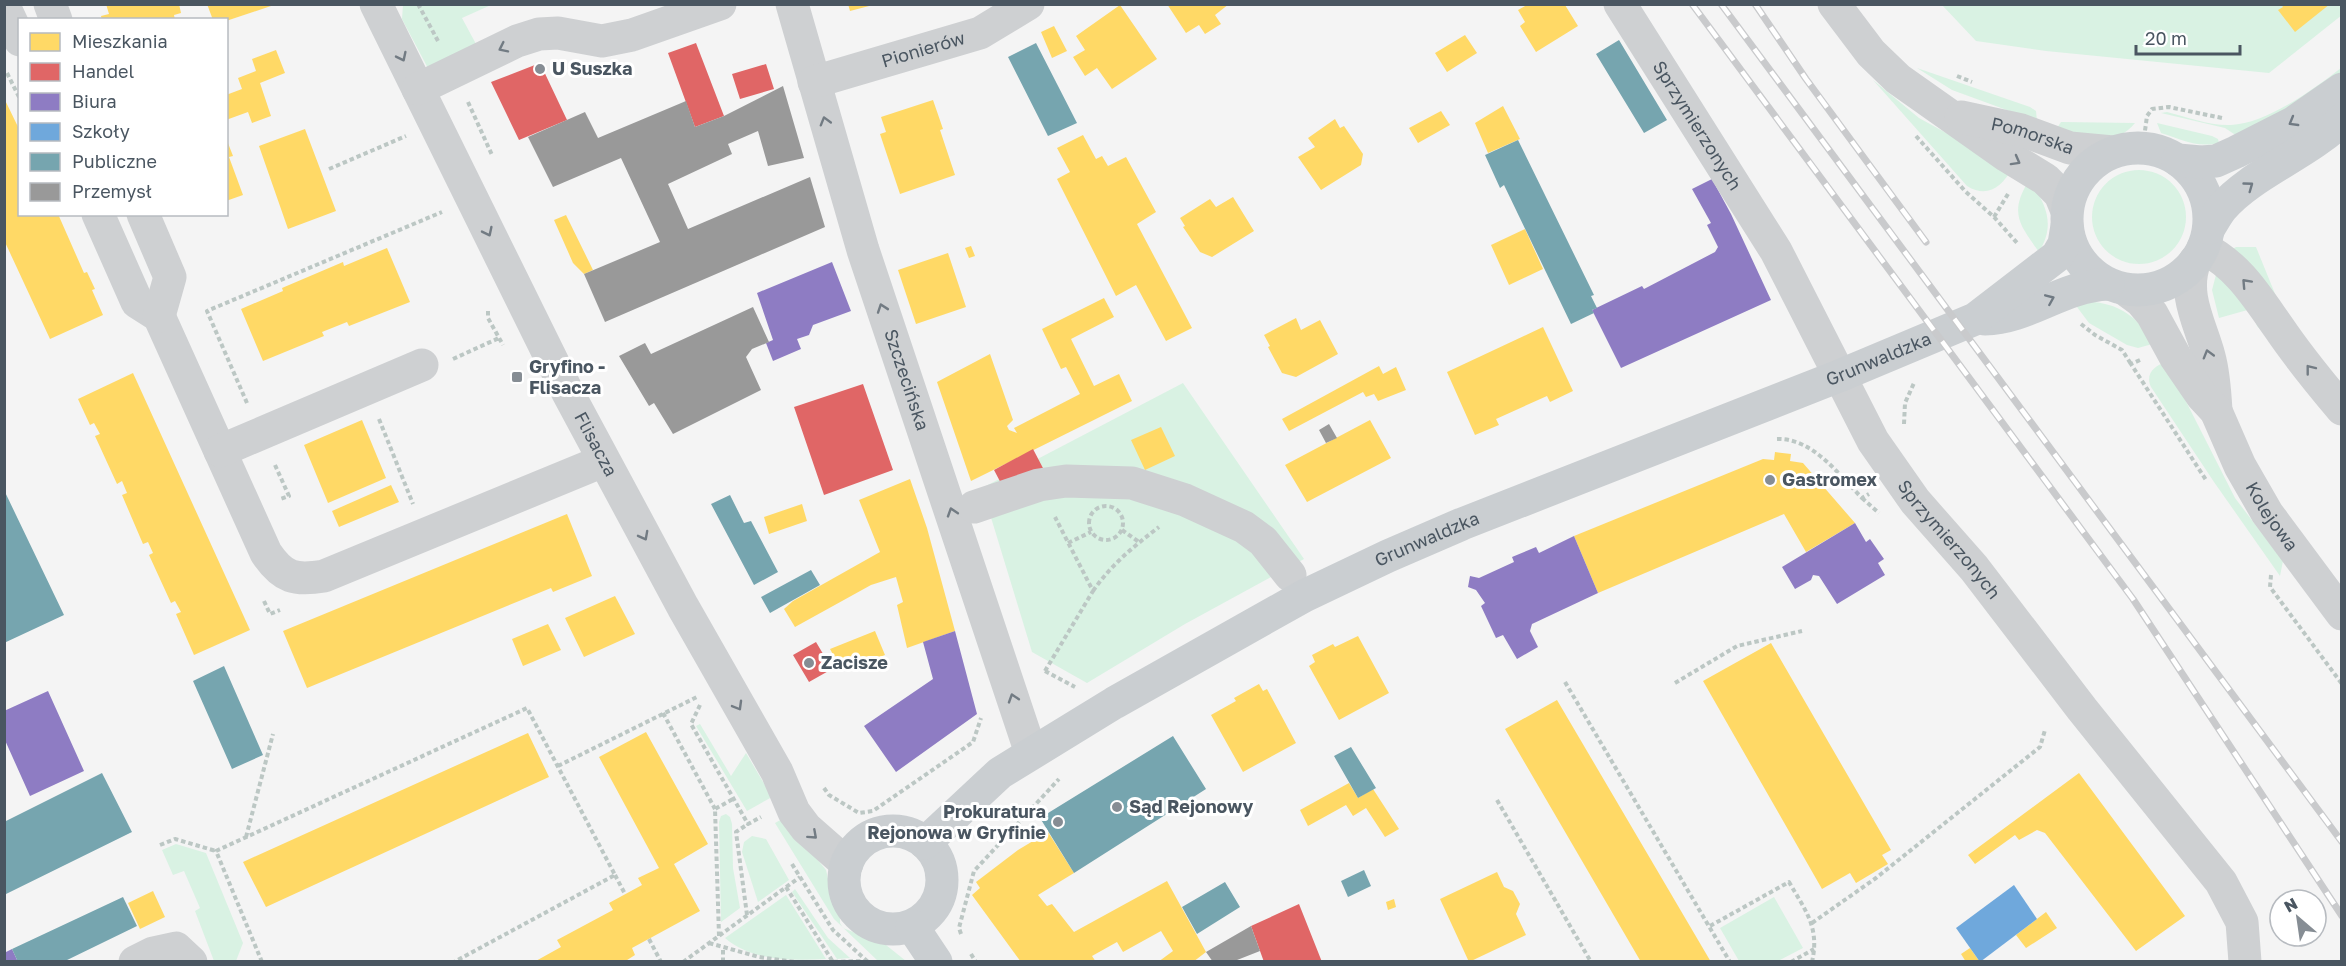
<svg xmlns="http://www.w3.org/2000/svg" width="2346" height="966" font-family="'Golos Text',sans-serif">
  <style>
    .green { fill: #d9f2e3 }
    .homes { fill: #ffd966 }
    .shops { fill: #e06666 }
    .offices { fill: #8e7cc3 }
    .schools { fill: #6fa8dc }
    .public { fill: #76a5af }
    .industry { fill: #999 }
    .lines { fill: none; stroke-linecap: round; stroke-linejoin: round }
    .path { stroke: #bcc7c4; stroke-width: 4; stroke-dasharray: 4.5 3; stroke-linecap: butt }
    .minor { stroke: #ced0d2; stroke-width: 33 }
    .major { stroke: #caced1; stroke-width: 33 }
    .rail-casing { stroke: #c9cacc; stroke-width: 7 }
    .rail { stroke: #fff; stroke-width: 4.5; stroke-dasharray: 14; stroke-linecap: butt }
    .oneway { stroke: #727b83 }
    .oneway2 { stroke: #707a83 }
    .poi-dot { fill: #868d94; stroke: #fff; stroke-width: 2 }
    .labels { text-anchor: middle; stroke-width: 6; stroke-linejoin: round; paint-order: stroke }
    .street-label { font-size: 18px; fill: #4a5661; stroke: #fff }
    .poi-label { font-size: 18px; font-weight: bold; fill: #4a5661; stroke: #fff; text-anchor: start }
  </style>
  <rect width="100%" height="100%" fill="#f4f4f4"/>
  <path class="green" d="M 2341,4 L 2342,15 L 2269,73 L 2046,51 L 1976,41 L 1942,5 Z
    M 403,5 L 491,5 L 462,18 L 476,44 L 431,74 L 402,19 Z
    M 1917,68 L 2030,107 L 2036,111 L 2037,121 L 1952,90 Z
    M 2341,68 L 2341,75 L 2240,138 L 2225,128 L 2161,113 L 2167,112 C 2187,117 2210,126 2231,125 C 2266,124 2314,89 2341,68 Z
    M 1873,80 L 1919,118 L 2012,169 C 2002,186 1988,199 1967,186 Z
    M 2061,122 L 2135,123 C 2114,149 2085,136 2057,128 Z
    M 2157,123 L 2212,136 L 2218,139 L 2219,143 C 2196,148 2183,140 2161,133 Z
    M2092 217a47 47 0 1 1 94 0a47 47 0 1 1-94 0Z
    M 2029,180 C 2046,204 2056,224 2039,252 C 2019,224 2009,213 2029,180 Z
    M 2236,247 L 2256,247 L 2280,306 L 2231,250 Z
    M 2217,271 L 2229,280 L 2273,332 L 2267,337 L 2257,326 L 2251,309 L 2219,318 L 2212,290 Z
    M 2094,302 C 2126,306 2137,320 2156,343 L 2138,348 L 2127,345 L 2089,323 L 2074,303 Z
    M 2166,362 L 2235,498 L 2283,561 L 2280,576 L 2214,482 L 2151,387 C 2145,374 2154,366 2166,362 Z
    M 1183,383 L 1304,559 L 1185,624 L 1087,683 L 1032,652 L 982,488 Z
    M 700,724 L 731,776 L 746,753 L 772,797 L 747,811 L 696,726 Z
    M 726,814 L 730,817 L 732,824 L 733,868 L 740,908 L 721,922 L 719,822 L 721,816 Z
    M 784,818 L 826,870 L 831,891 L 840,915 L 840,923 L 843,928 L 886,945 L 906,961 L 878,961 L 834,919 L 775,823 Z
    M 752,836 L 766,839 L 789,880 L 758,902 L 742,852 L 744,842 Z
    M 176,844 L 206,853 L 243,943 L 236,961 L 214,961 L 195,911 L 200,908 L 184,871 L 173,875 L 162,850 Z
    M 795,889 L 828,938 L 850,958 L 837,959 L 792,892 Z
    M 786,895 L 826,959 C 792,961 752,961 725,938 Z
    M 1774,897 L 1803,948 L 1778,961 L 1739,961 L 1720,928 Z"/>
  <path class="homes" d="M 106,4 L 179,4 L 181,13 L 174,15 L 175,20 L 102,20 L 101,16 L 109,14 Z
    M 207,4 L 274,4 L 274,5 L 226,21 L 213,20 Z
    M 848,4 L 873,4 L 873,5 L 850,11 Z
    M 1167,4 L 1229,4 L 1215,15 L 1221,24 L 1205,34 L 1199,25 L 1186,33 Z
    M 2281,4 L 2330,4 L 2295,32 L 2278,10 L 2283,7 Z
    M 1120,5 L 1157,59 L 1112,89 L 1097,68 L 1085,76 L 1073,57 L 1085,50 L 1076,36 Z
    M 1527,5 L 1565,5 L 1578,26 L 1536,52 L 1520,26 L 1525,22 L 1518,10 Z
    M 1054,26 L 1067,51 L 1052,58 L 1041,32 Z
    M 1465,35 L 1477,53 L 1447,72 L 1435,53 Z
    M 276,50 L 285,73 L 260,83 L 271,116 L 252,123 L 248,112 L 226,120 L 226,95 L 242,89 L 238,78 L 256,71 L 252,59 Z
    M 4,98 L 20,131 L 20,214 L 58,214 L 84,273 L 87,272 L 95,289 L 92,290 L 103,315 L 50,339 L 4,240 Z
    M 933,100 L 943,129 L 940,130 L 955,175 L 900,194 L 880,134 L 886,132 L 881,117 Z
    M 1503,106 L 1520,139 L 1488,153 L 1475,123 Z
    M 1441,111 L 1450,125 L 1418,143 L 1409,128 Z
    M 1335,119 L 1340,128 L 1344,126 L 1363,154 L 1361,165 L 1321,190 L 1298,157 L 1315,147 L 1308,138 Z
    M 305,129 L 336,211 L 288,229 L 259,146 Z
    M 1083,135 L 1096,159 L 1102,156 L 1108,166 L 1126,157 L 1156,212 L 1137,224 L 1192,328 L 1166,341 L 1136,285 L 1116,296 L 1057,179 L 1070,172 L 1057,148 Z
    M 226,138 L 233,156 L 229,157 L 243,195 L 226,201 Z
    M 1233,197 L 1254,231 L 1212,257 L 1200,252 L 1183,227 L 1185,226 L 1180,218 L 1210,199 L 1216,207 Z
    M 566,215 L 593,270 L 584,274 L 573,263 L 554,220 Z
    M 1525,229 L 1543,269 L 1509,285 L 1491,245 Z
    M 971,246 L 975,256 L 969,258 L 965,248 Z
    M 387,248 L 410,302 L 349,326 L 347,322 L 322,332 L 324,336 L 263,361 L 241,309 L 283,291 L 282,288 L 343,262 L 344,266 Z
    M 948,253 L 966,307 L 916,324 L 898,270 Z
    M 1104,298 L 1114,317 L 1071,339 L 1094,386 L 1119,374 L 1132,401 L 971,481 L 937,382 L 990,354 L 1013,420 L 1007,426 L 1009,430 L 1017,433 L 1014,428 L 1080,394 L 1066,367 L 1061,369 L 1042,329 Z
    M 1296,318 L 1301,330 L 1320,320 L 1338,354 L 1296,377 L 1282,373 L 1268,347 L 1270,346 L 1264,335 Z
    M 1543,327 L 1573,391 L 1550,402 L 1547,396 L 1496,419 L 1499,425 L 1475,435 L 1447,372 Z
    M 1379,366 L 1383,374 L 1396,367 L 1406,390 L 1378,401 L 1374,394 L 1366,397 L 1363,392 L 1289,431 L 1282,419 Z
    M 133,373 L 250,630 L 194,655 L 176,614 L 181,612 L 175,601 L 171,603 L 149,555 L 153,553 L 148,542 L 143,544 L 122,495 L 127,493 L 122,481 L 117,484 L 95,436 L 100,434 L 94,423 L 90,425 L 78,399 Z
    M 362,420 L 386,478 L 328,503 L 304,445 Z
    M 1370,420 L 1391,458 L 1307,502 L 1285,465 Z
    M 1161,427 L 1175,456 L 1145,470 L 1131,440 Z
    M 1775,452 L 1791,454 L 1790,461 L 1803,463 L 1855,523 L 1806,552 L 1784,514 L 1598,593 L 1574,536 L 1763,459 L 1774,460 Z
    M 910,479 L 927,528 L 955,631 L 907,648 L 897,605 L 903,602 L 896,577 L 871,585 L 795,627 L 784,609 L 793,601 L 880,552 L 859,500 Z
    M 391,485 L 399,502 L 339,527 L 332,511 Z
    M 802,504 L 807,521 L 769,534 L 764,517 Z
    M 567,514 L 592,576 L 553,592 L 551,588 L 307,688 L 283,631 Z
    M 615,596 L 635,634 L 584,657 L 565,618 Z
    M 548,624 L 561,650 L 523,666 L 512,639 Z
    M 875,631 L 885,655 L 842,671 L 830,649 Z
    M 1358,636 L 1389,693 L 1339,720 L 1309,666 L 1315,662 L 1312,655 L 1333,644 L 1335,647 Z
    M 1771,643 L 1891,850 L 1882,855 L 1888,864 L 1856,883 L 1850,873 L 1822,889 L 1703,681 Z
    M 1259,684 L 1263,691 L 1267,689 L 1296,743 L 1243,772 L 1211,715 L 1236,701 L 1234,698 Z
    M 1557,700 L 1711,962 L 1641,962 L 1505,729 Z
    M 646,732 L 708,844 L 674,864 L 700,911 L 632,948 L 635,955 L 624,962 L 534,962 L 561,947 L 557,940 L 613,910 L 609,903 L 642,885 L 638,878 L 659,868 L 599,757 Z
    M 528,733 L 549,777 L 266,907 L 243,862 Z
    M 2079,773 L 2185,916 L 2136,951 L 2045,833 L 2037,830 L 2019,840 L 2015,835 L 1975,864 L 1968,855 Z
    M 1349,783 L 1358,798 L 1373,789 L 1399,829 L 1385,837 L 1366,808 L 1353,816 L 1346,805 L 1308,826 L 1300,810 Z
    M 1048,832 L 1074,873 L 1038,895 L 1047,906 L 1052,904 L 1074,932 L 1167,881 L 1206,952 L 1193,962 L 1158,962 L 1173,951 L 1161,931 L 1123,952 L 1117,942 L 1092,956 L 1096,962 L 1021,962 L 972,895 L 980,888 L 976,882 L 1018,850 Z
    M 1497,872 L 1504,887 L 1513,891 L 1520,904 L 1516,914 L 1526,935 L 1469,962 L 1440,899 Z
    M 153,891 L 165,917 L 140,929 L 128,903 Z
    M 1394,899 L 1396,907 L 1388,910 L 1386,902 Z
    M 2046,912 L 2057,928 L 2026,948 L 2016,935 Z
    M 1970,948 L 1980,962 L 1966,962 L 1961,954 Z"/>
  <path class="shops" d="M 696,43 L 724,116 L 695,127 L 668,53 Z
    M 540,63 L 567,120 L 519,140 L 491,82 Z
    M 766,64 L 774,89 L 740,99 L 732,74 Z
    M 863,384 L 893,470 L 824,495 L 794,407 Z
    M 1033,449 L 1044,470 L 1004,489 L 994,470 Z
    M 816,642 L 832,669 L 809,682 L 793,655 Z
    M 1299,904 L 1322,962 L 1264,962 L 1251,926 Z"/>
  <path class="offices" d="M 1712,179 L 1731,214 L 1771,300 L 1621,368 L 1592,310 L 1642,286 L 1644,289 L 1715,252 L 1718,247 L 1707,225 L 1711,223 L 1692,189 Z
    M 832,262 L 851,311 L 813,325 L 809,335 L 797,339 L 801,349 L 773,361 L 766,343 L 773,340 L 757,293 Z
    M 1855,523 L 1866,542 L 1870,539 L 1884,559 L 1878,563 L 1885,575 L 1837,604 L 1819,576 L 1813,575 L 1811,580 L 1795,589 L 1782,567 Z
    M 1574,536 L 1598,593 L 1532,624 L 1530,631 L 1538,647 L 1517,659 L 1503,635 L 1496,638 L 1481,606 L 1485,603 L 1476,590 L 1468,587 L 1470,576 L 1479,578 L 1514,562 L 1512,557 L 1536,547 L 1539,553 Z
    M 955,631 L 977,714 L 896,772 L 864,726 L 933,679 L 923,642 Z
    M 48,691 L 84,771 L 30,796 L 4,738 L 4,711 Z
    M 12,949 L 18,962 L 4,962 L 4,953 Z"/>
  <path class="schools" d="M 2014,885 L 2037,919 L 1980,962 L 1956,928 Z"/>
  <path class="public" d="M 1619,40 L 1667,120 L 1644,133 L 1596,54 Z
    M 1036,43 L 1077,123 L 1048,136 L 1008,57 Z
    M 1518,140 L 1594,295 L 1591,296 L 1597,308 L 1592,310 L 1594,313 L 1571,324 L 1504,185 L 1500,188 L 1485,155 Z
    M 4,490 L 64,615 L 4,643 Z
    M 730,495 L 744,523 L 751,521 L 778,572 L 754,585 L 711,504 Z
    M 811,570 L 820,585 L 770,613 L 761,597 Z
    M 224,666 L 263,755 L 232,769 L 193,681 Z
    M 1173,736 L 1206,789 L 1074,873 L 1040,818 Z
    M 1351,747 L 1376,788 L 1358,798 L 1334,756 Z
    M 102,773 L 132,832 L 4,895 L 4,822 Z
    M 1364,870 L 1371,886 L 1348,897 L 1341,881 Z
    M 1225,882 L 1240,907 L 1197,934 L 1182,907 Z
    M 123,897 L 137,926 L 63,962 L 18,962 L 12,949 Z"/>
  <path class="industry" d="M 783,86 L 804,158 L 768,166 L 758,131 L 728,144 L 732,154 L 668,184 L 688,229 L 810,177 L 825,227 L 605,322 L 584,274 L 660,242 L 621,158 L 553,187 L 528,137 L 585,112 L 598,138 L 686,101 L 695,127 L 724,116 Z
    M 753,307 L 769,342 L 752,349 L 746,357 L 761,390 L 673,434 L 654,403 L 649,406 L 619,356 L 645,343 L 651,354 Z
    M 1329,424 L 1337,438 L 1326,443 L 1319,430 Z
    M 1251,926 L 1260,951 L 1232,962 L 1213,962 L 1206,952 Z"/>
  <g class="lines">
    <path class="path" d="M 418,4 L 438,41
      M 7,73 L 20,99
      M 1957,76 L 1972,82
      M 468,102 L 492,155
      M 1916,136 L 1965,191 L 1994,217 L 2018,244
      M 2144,138 L 2147,116 L 2152,109 L 2169,107 L 2222,118
      M 329,169 L 406,136
      M 1994,217 L 2008,194
      M 488,311 L 488,318 L 503,345
      M 2081,324 L 2095,335 L 2122,350 L 2131,364
      M 453,359 L 499,338
      M 2140,360 L 2131,364 L 2206,480
      M 247,403 L 207,311 L 442,212
      M 379,419 L 413,504
      M 1904,424 L 1905,403 L 1914,383
      M 1777,439 C 1813,438 1839,475 1862,498 L 1869,494
      M 275,465 L 289,496 L 280,499
      M 1862,498 L 1879,513
      M1089 523a17 17 0 1 1 34 0a17 17 0 1 1-34 0Z
      M 1122,530 L 1139,542
      M 1068,543 L 1091,532
      M 2271,575 L 2270,587 L 2342,684
      M 1093,591 C 1111,565 1134,546 1159,527
      M 264,601 L 270,614 L 280,610
      M 1045,671 L 1093,591 L 1055,517
      M 1045,671 L 1075,687
      M 1565,682 L 1730,962
      M 1675,683 L 1737,646 L 1802,631
      M 700,705 L 691,724 L 748,824 L 761,817
      M 663,713 L 715,809
      M 558,766 L 697,697
      M 824,788 L 829,795 L 859,813 L 873,811 L 973,742 L 981,718
      M 1497,800 L 1591,962
      M 246,837 L 273,734
      M 160,845 L 175,839 L 216,851
      M 792,864 L 833,930 L 868,962
      M 615,875 L 625,894
      M 786,887 L 833,962
      M 747,915 L 736,832 L 748,824
      M 1812,923 L 1876,878 L 2040,747 L 2045,730
      M 1710,926 L 1789,882 C 1805,910 1820,927 1812,962
      M 961,934 L 959,928 L 974,871 L 1059,779
      M 719,936 L 715,809 L 733,799
      M 649,939 L 661,962
      M 709,943 L 759,957 L 795,962
      M 971,954 L 976,962
      M 262,962 L 216,851 L 527,708 L 615,875 L 454,962
      M 683,962 L 800,877
      M 723,962 L 723,947
      M 826,962 L 867,961
      M 1791,962 L 1814,949"/>
    <g class="minor">
      <path d="M 50,4 L 56,20"/>
      <path id="s1" d="M 376,4 L 568,393 L 683,607 L 777,772 L 794,812 L 806,828 L 847,864"/>
      <path id="s2" d="M 792,4 L 863,250 L 1031,753"/>
      <path id="s3" d="M 1620,4 L 1776,251 L 1873,441 L 1915,501 L 1974,568 L 2082,709 L 2221,882 L 2242,922 L 2245,962"/>
      <path d="M 1834,4 L 1871,53 L 1898,79 L 2007,156 L 2045,179 L 2060,194 L 2067,211"/>
      <path d="M 4,6 L 20,40"/>
      <path id="s4" d="M 814,82 L 980,33 L 1028,4"/>
      <path d="M 418,89 L 517,41 L 539,34 L 558,33 L 602,41 L 632,35 L 720,4"/>
      <path id="s5" d="M 1961,117 L 2021,130 L 2070,148 L 2113,152"/>
      <path d="M 98,214 L 137,302 L 159,316 L 266,553 C 283,578 295,581 324,576 L 603,461"/>
      <path d="M 143,214 L 170,277 L 159,316"/>
      <path d="M 2203,248 C 2238,265 2257,297 2279,328 C 2298,356 2320,383 2342,409"/>
      <path d="M 2195,261 C 2182,294 2200,323 2209,356 C 2214,374 2215,393 2216,411"/>
      <path id="s6" d="M 2126,290 L 2141,301 L 2152,314 L 2176,358 L 2202,396 L 2216,411 L 2240,466 L 2267,513 L 2342,614"/>
      <path d="M 220,451 L 422,365"/>
      <path d="M 974,507 L 1039,485 L 1066,481 L 1132,483 L 1185,500 L 1244,527 L 1263,541 L 1290,575"/>
      <path d="M 135,962 L 153,953 L 176,948 L 191,962"/>
    </g>
    <g class="major">
      <circle cx="2138" cy="219" r="71"/>
      <path d="M 2178,160 L 2201,162 L 2216,161 L 2236,152 L 2293,123 L 2342,89"/>
      <path d="M 2209,228 C 2213,222 2217,214 2222,208 C 2251,174 2307,154 2342,120"/>
      <path d="M 1985,319 C 2028,318 2062,286 2108,284"/>
      <circle cx="893" cy="880" r="49"/>
      <path id="s7" d="M 925,843 L 1000,773 L 1114,703 L 1304,596 L 1388,556 L 1462,524 L 1839,376 L 1975,319 L 2057,256 L 2064,244 L 2067,226"/>
      <path d="M 912,926 L 936,962"/>
    </g>
    <defs>
      <path id="rail" d="M 1692,4 L 2133,599 L 2342,916
        M 1721,4 L 2342,842
        M 1755,4 L 1806,79 L 1926,242"/>
    </defs>
    <use href="#rail" class="rail-casing"/>
    <use href="#rail" class="rail"/>
  </g>
  <defs><path id="oneway-chevron" d="M-2-3.5L2.5 0L-2 3.5" fill="none" stroke-width="1.6" stroke-linecap="round" stroke-linejoin="round" transform="scale(1.5)"/></defs>
  <g class="oneway">
    <use href="#oneway-chevron" transform="translate(503 48) rotate(154)"/>
    <use href="#oneway-chevron" transform="translate(402 57) rotate(64)"/>
    <use href="#oneway-chevron" transform="translate(825 121) rotate(-106)"/>
    <use href="#oneway-chevron" transform="translate(2016 161) rotate(29)"/>
    <use href="#oneway-chevron" transform="translate(488 232) rotate(64)"/>
    <use href="#oneway-chevron" transform="translate(2246 283) rotate(-133)"/>
    <use href="#oneway-chevron" transform="translate(882 308) rotate(-109)"/>
    <use href="#oneway-chevron" transform="translate(2208 354) rotate(-106)"/>
    <use href="#oneway-chevron" transform="translate(2310 369) rotate(-128)"/>
    <use href="#oneway-chevron" transform="translate(952 512) rotate(-108)"/>
    <use href="#oneway-chevron" transform="translate(644 536) rotate(62)"/>
    <use href="#oneway-chevron" transform="translate(1013 698) rotate(-108)"/>
    <use href="#oneway-chevron" transform="translate(738 706) rotate(60)"/>
    <use href="#oneway-chevron" transform="translate(813 835) rotate(42)"/>
  </g>
  <g class="oneway2">
    <use href="#oneway-chevron" transform="translate(2293 122) rotate(150)"/>
    <use href="#oneway-chevron" transform="translate(2249 186) rotate(-36)"/>
    <use href="#oneway-chevron" transform="translate(2050 299) rotate(-23)"/>
  </g>
  <g class="poi-dot">
    <circle cx="540" cy="69" r="6"/>
    <rect x="511" y="371" width="12" height="12" rx="3"/>
    <circle cx="1770" cy="480" r="6"/>
    <circle cx="809" cy="663" r="6"/>
    <circle cx="1117" cy="807" r="6"/>
    <circle cx="1058" cy="822" r="6"/>
  </g>
  <g class="labels">
    <g class="street-label">
      <text dy="6" stroke="none"><textPath href="#s4" startOffset="114">Pionierów</textPath></text>
      <text dy="6" stroke="none"><textPath href="#s3" startOffset="144">Sprzymierzonych</textPath></text>
      <text dy="6" stroke="none"><textPath href="#s5" startOffset="74">Pomorska</textPath></text>
      <text dy="6" stroke="none"><textPath href="#s7" startOffset="1076">Grunwaldzka</textPath></text>
      <text dy="6" stroke="none"><textPath href="#s2" startOffset="393">Szczecińska</textPath></text>
      <text dy="6" stroke="none"><textPath href="#s1" startOffset="492">Flisacza</textPath></text>
      <text dy="6" stroke="none"><textPath href="#s6" startOffset="272">Kolejowa</textPath></text>
      <text dy="6" stroke="none"><textPath href="#s7" startOffset="590">Grunwaldzka</textPath></text>
      <text dy="6" stroke="none"><textPath href="#s3" startOffset="630">Sprzymierzonych</textPath></text>
    </g>
    <g class="poi-label">
      <text x="552" y="75">U Suszka</text>
      <text x="529" y="373">Gryfino -<tspan x="529" dy="21">Flisacza</tspan></text>
      <text x="1782" y="486">Gastromex</text>
      <text x="821" y="669">Zacisze</text>
      <text x="1129" y="813">Sąd Rejonowy</text>
      <text x="1046" y="818" text-anchor="end">Prokuratura<tspan x="1046" dy="21">Rejonowa w Gryfinie</tspan></text>
    </g>
  </g>
  <rect width="2346" height="966" fill="none" stroke="#4a5661" stroke-width="12"/>
  <rect x="18" y="18" width="210" height="198" fill="#ffffff" stroke="#b7bbc0" stroke-width="1.5"/>
  <rect x="30" y="33" width="30" height="18" fill="#ffd966" stroke="#b7bbc0" stroke-width="1.5"/>
  <text x="72" y="48" font-size="18" fill="#4a5661">Mieszkania</text>
  <rect x="30" y="63" width="30" height="18" fill="#e06666" stroke="#b7bbc0" stroke-width="1.5"/>
  <text x="72" y="78" font-size="18" fill="#4a5661">Handel</text>
  <rect x="30" y="93" width="30" height="18" fill="#8e7cc3" stroke="#b7bbc0" stroke-width="1.5"/>
  <text x="72" y="108" font-size="18" fill="#4a5661">Biura</text>
  <rect x="30" y="123" width="30" height="18" fill="#6fa8dc" stroke="#b7bbc0" stroke-width="1.5"/>
  <text x="72" y="138" font-size="18" fill="#4a5661">Szkoły</text>
  <rect x="30" y="153" width="30" height="18" fill="#76a5af" stroke="#b7bbc0" stroke-width="1.5"/>
  <text x="72" y="168" font-size="18" fill="#4a5661">Publiczne</text>
  <rect x="30" y="183" width="30" height="18" fill="#999999" stroke="#b7bbc0" stroke-width="1.5"/>
  <text x="72" y="198" font-size="18" fill="#4a5661">Przemysł</text>
  <g transform="translate(2298 918) rotate(331)"><circle r="28" fill="#ffffff" stroke="#b7bbc0" stroke-width="1.5"/>
  <path d="M0-4.5L10 22L0 15L-10 22Z" fill="#868d94"/>
  <text y="-9" font-size="16" font-weight="bold" text-anchor="middle" fill="#4a5661">N</text>
  </g>
  <path d="M2136 45v9h104v-9" fill="none" stroke="#4a5661" stroke-width="3"/>
  <text x="2145" y="45" font-size="18" fill="#4a5661" stroke="#ffffff" stroke-width="4.5" paint-order="stroke">20 m</text>
</svg>
